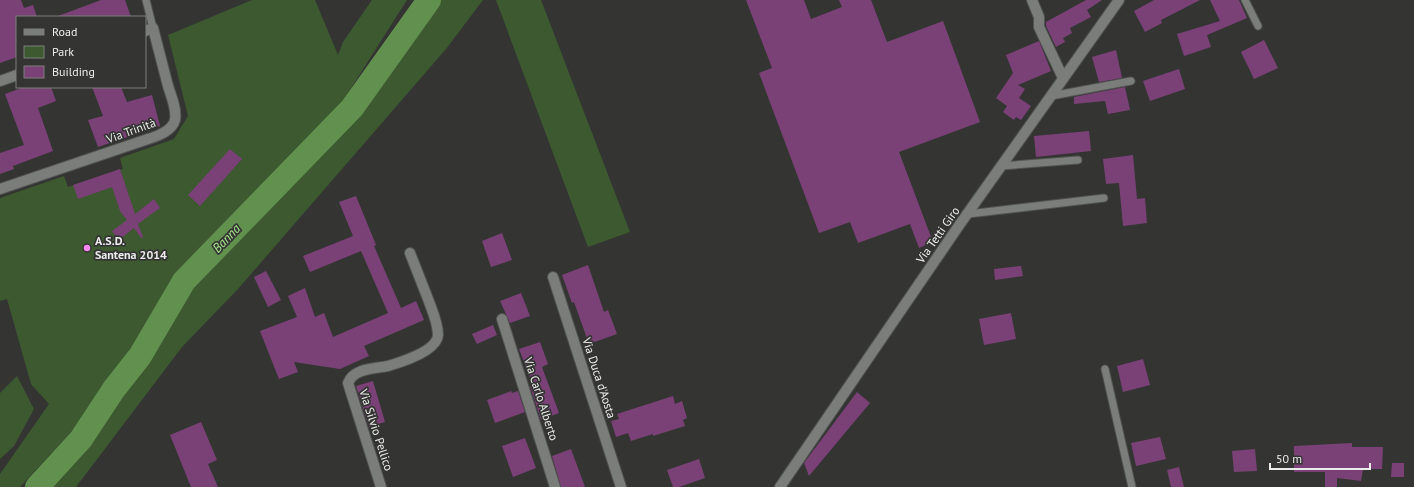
<svg xmlns="http://www.w3.org/2000/svg" width="1414" height="487" font-family="'PT Sans',sans-serif">
  <style>
    .green { fill: #3c5930 }
    .lines { fill: none; stroke-linecap: round; stroke-linejoin: round }
    .river { stroke: #62914f; stroke-width: 24 }
    .building { fill: #7a4177 }
    .service-casing { stroke: #515351; stroke-width: 9 }
    .minor-casing { stroke: #515351; stroke-width: 12 }
    .service { stroke: #7b7d7a; stroke-width: 7 }
    .minor { stroke: #7b7d7a; stroke-width: 10 }
    .poi-dot { fill: #f589ef; stroke: #343533; stroke-width: 1.5 }
    .labels { text-anchor: middle; stroke-width: 3.5; stroke-linejoin: round; paint-order: stroke }
    .street-label { font-size: 12px; fill: #ebeceb; stroke: #343533 }
    .poi-label { font-size: 12px; font-weight: bold; fill: #ebeceb; stroke: #343533; text-anchor: start }
    .water-label { font-size: 13px; font-style: italic; fill: #a3e589; stroke: #343533 }
  </style>
  <rect width="100%" height="100%" fill="#343533"/>
  <path class="green" d="M 252,0 L 315,0 L 338,55 L 343,42 L 372,0 L 407,0 L 339,107 L 277,172 L 177,286 L 75,428 L 20,487 L 0,487 L 0,474 L 49,404 L 31,384 L 7,299 L 0,301 L 0,198 L 64,176 L 68,187 L 123,169 L 120,158 L 174,139 L 188,116 L 168,35 Z
    M 434,0 L 483,0 L 446,49 L 238,289 L 182,347 L 76,487 L 45,487 L 85,442 L 189,290 L 344,126 L 381,82 Z
    M 496,0 L 541,0 L 630,232 L 588,247 Z
    M 17,376 L 34,409 L 14,446 L 0,459 L 0,393 Z"/>
  <g class="lines">
    <path class="river" d="M 37,487 L 81,439 L 114,389 L 140,356 L 184,281 L 352,108 L 429,0"/>
  </g>
  <path class="building" d="M 0,0 L 21,0 L 24,8 L 33,5 L 37,17 L 17,17 L 17,57 L 0,63 Z
    M 101,0 L 125,0 L 131,17 L 58,17 L 58,16 Z
    M 746,0 L 804,0 L 811,19 L 842,7 L 839,0 L 871,0 L 887,42 L 943,21 L 980,122 L 899,152 L 933,242 L 919,248 L 910,224 L 858,243 L 850,222 L 819,233 L 759,73 L 772,68 Z
    M 1086,0 L 1102,0 L 1087,10 L 1091,17 L 1070,28 L 1072,33 L 1063,38 L 1065,42 L 1056,47 L 1046,26 L 1046,22 Z
    M 1154,0 L 1200,0 L 1161,20 L 1162,23 L 1145,32 L 1134,11 Z
    M 1210,0 L 1239,0 L 1247,18 L 1207,35 L 1211,47 L 1184,56 L 1177,34 L 1220,21 Z
    M 1264,40 L 1278,68 L 1254,79 L 1241,52 Z
    M 1039,41 L 1051,71 L 1018,85 L 1025,89 L 1019,98 L 1031,106 L 1021,120 L 1016,117 L 1014,120 L 1003,112 L 1007,106 L 996,98 L 1013,73 L 1006,55 Z
    M 1116,50 L 1122,78 L 1099,82 L 1092,57 Z
    M 1179,69 L 1185,89 L 1150,101 L 1143,81 Z
    M 24,87 L 51,87 L 56,101 L 38,108 L 53,151 L 13,166 L 14,169 L 0,174 L 0,153 L 24,145 L 5,94 Z
    M 92,87 L 121,87 L 127,102 L 152,95 L 160,126 L 98,147 L 88,120 L 103,116 Z
    M 1125,87 L 1130,110 L 1108,114 L 1105,101 L 1074,104 L 1074,97 Z
    M 1089,131 L 1091,151 L 1036,157 L 1034,136 Z
    M 230,149 L 242,159 L 200,206 L 188,195 Z
    M 1133,155 L 1137,199 L 1145,198 L 1147,223 L 1123,226 L 1119,183 L 1106,184 L 1103,159 Z
    M 120,169 L 135,214 L 154,199 L 160,208 L 138,224 L 143,237 L 141,238 L 134,228 L 119,240 L 112,231 L 127,220 L 120,211 L 112,187 L 78,199 L 73,185 Z
    M 356,196 L 376,245 L 374,246 L 401,308 L 416,301 L 424,320 L 364,346 L 369,356 L 340,369 L 294,362 L 298,372 L 279,379 L 260,331 L 297,317 L 288,296 L 305,288 L 315,317 L 324,313 L 333,337 L 388,313 L 361,251 L 310,272 L 303,256 L 353,236 L 339,202 Z
    M 502,233 L 512,260 L 491,267 L 482,241 Z
    M 588,265 L 604,312 L 608,310 L 617,334 L 589,344 L 574,302 L 572,303 L 562,275 Z
    M 1021,266 L 1023,276 L 995,280 L 994,269 Z
    M 266,271 L 281,300 L 268,307 L 254,277 Z
    M 521,293 L 530,316 L 510,323 L 500,301 Z
    M 1011,313 L 1016,339 L 984,345 L 979,319 Z
    M 493,325 L 497,335 L 477,344 L 472,334 Z
    M 540,342 L 548,364 L 542,367 L 559,413 L 541,420 L 530,386 L 533,385 L 519,349 Z
    M 1143,359 L 1150,385 L 1123,392 L 1117,366 Z
    M 373,381 L 385,422 L 369,427 L 356,386 Z
    M 511,391 L 512,393 L 518,391 L 525,412 L 495,423 L 487,400 Z
    M 857,392 L 870,403 L 809,476 L 804,463 Z
    M 673,396 L 675,404 L 682,401 L 687,418 L 683,420 L 685,426 L 653,436 L 653,434 L 631,441 L 628,433 L 616,437 L 611,421 L 619,419 L 617,414 Z
    M 201,422 L 217,460 L 208,464 L 218,487 L 191,487 L 170,435 Z
    M 1160,437 L 1166,459 L 1136,466 L 1131,443 Z
    M 525,438 L 536,468 L 513,477 L 502,446 Z
    M 1352,443 L 1352,447 L 1383,447 L 1382,469 L 1363,469 L 1361,481 L 1337,478 L 1337,487 L 1325,487 L 1325,472 L 1294,472 L 1294,446 Z
    M 571,449 L 585,487 L 561,487 L 552,456 Z
    M 1255,449 L 1257,471 L 1234,472 L 1232,451 Z
    M 699,459 L 705,478 L 679,487 L 673,487 L 667,470 Z
    M 1392,463 L 1404,463 L 1404,477 L 1391,477 Z
    M 1179,467 L 1184,487 L 1171,487 L 1167,470 Z"/>
  <g class="lines">
    <defs>
      <path id="service" d="M 146,0 L 153,28
        M 1245,0 L 1258,26
        M 1051,96 L 1131,81
        M 1001,166 L 1078,160
        M 968,214 L 1104,198
        M 1105,369 L 1132,487"/>
      <path id="minor" d="M 1032,0 L 1039,17 L 1039,27 L 1063,78
        M 0,81 L 17,75
        M 0,189 L 148,139 C 158,136 172,131 175,120 C 177,109 171,96 168,86 C 163,66 158,47 153,28 L 145,31
        M 553,277 L 621,487
        M 502,319 L 555,487
        M 381,487 L 348,383 C 354,368 374,369 388,366 C 402,362 437,351 438,335 C 438,323 432,310 428,299 C 422,284 416,268 410,253
        M 780,487 L 960,224 L 1119,0"/>
    </defs>
    <use href="#service" class="service-casing"/>
    <use href="#minor" class="minor-casing"/>
    <use href="#service" class="service"/>
    <use href="#minor" class="minor"/>
  </g>
  <circle class="poi-dot" cx="87" cy="248" r="4"/>
  <g class="labels">
    <g class="street-label">
      <text transform="translate(131 131) rotate(-20)" y="4">Via Trinità</text>
      <text transform="translate(938 235) rotate(-55)" y="4">Via Tetti Giro</text>
      <text transform="translate(599 378) rotate(72)" y="4">Via Duca d'Aosta</text>
      <text transform="translate(541 399) rotate(72)" y="4">Via Carlo Alberto</text>
      <text transform="translate(376 430) rotate(72)" y="4">Via Silvio Pellico</text>
    </g>
    <g class="poi-label">
      <text x="95" y="245">A.S.D.<tspan x="95" dy="14">Santena 2014</tspan></text>
    </g>
    <g class="water-label">
      <text transform="translate(226 238) rotate(-46)" y="5">Banna</text>
    </g>
  </g>
  <rect x="16" y="16" width="130" height="72" fill="#343533" stroke="#7d7e7d"/>
  <rect x="24" y="29" width="20" height="6" fill="#7b7d7a" stroke="#7d7e7d"/>
  <text x="52" y="36" font-size="12" fill="#ebeceb">Road</text>
  <rect x="24" y="46" width="20" height="12" fill="#3c5930" stroke="#7d7e7d"/>
  <text x="52" y="56" font-size="12" fill="#ebeceb">Park</text>
  <rect x="24" y="66" width="20" height="12" fill="#7a4177" stroke="#7d7e7d"/>
  <text x="52" y="76" font-size="12" fill="#ebeceb">Building</text>
  <path d="M1270 463v6h100v-6" fill="none" stroke="#ebeceb" stroke-width="2"/>
  <text x="1276" y="463" font-size="12" fill="#ebeceb" stroke="#343533" stroke-width="3" paint-order="stroke">50 m</text>
</svg>
